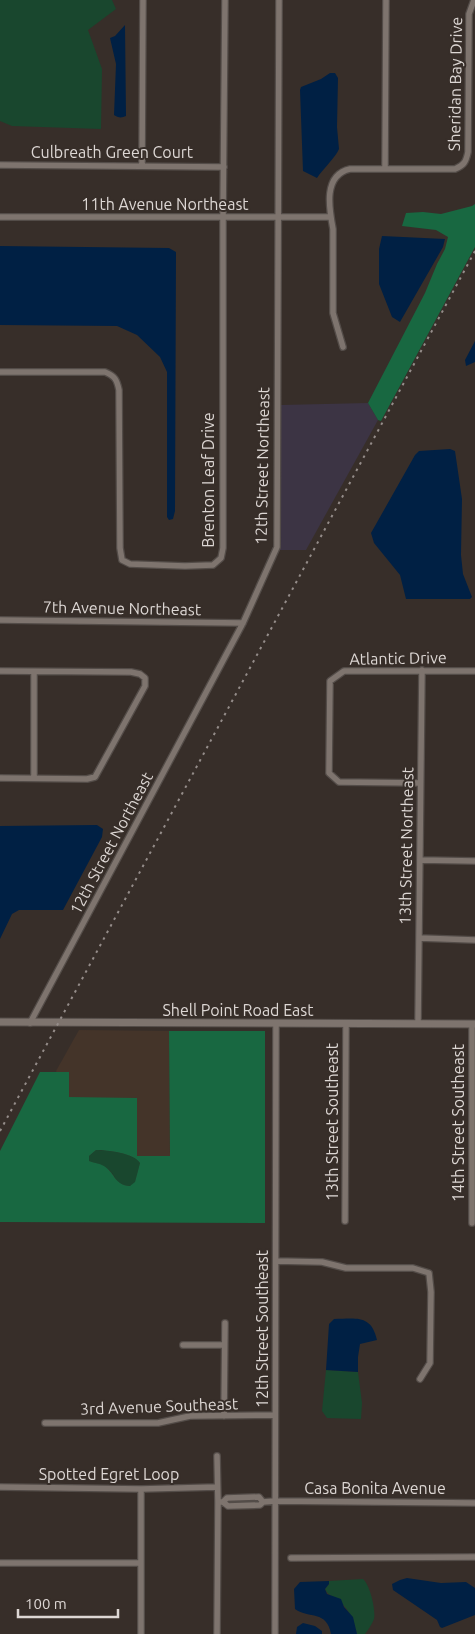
<svg xmlns="http://www.w3.org/2000/svg" width="475" height="1634" font-family="Ubuntu,sans-serif">
  <style>
    .commercial { fill: #443429 }
    .industrial { fill: #3c3444 }
    .green { fill: #19472e }
    .forest { fill: #186841; fill-rule: evenodd }
    .water { fill: #002044 }
    .lines { fill: none; stroke-linecap: round; stroke-linejoin: round }
    .minor-casing { stroke: #534c48; stroke-width: 8 }
    .tertiary-casing { stroke: #534c48; stroke-width: 9 }
    .minor { stroke: #7e746e; stroke-width: 5.5 }
    .tertiary { stroke: #7e746e; stroke-width: 7 }
    .rail { stroke: #958d8a; stroke-width: 2; stroke-dasharray: 2.5 5; stroke-linecap: butt }
    .labels { text-anchor: middle; stroke-width: 4; stroke-linejoin: round; paint-order: stroke }
    .street-label { font-size: 16px; fill: #ddd7d4; stroke: #372e29 }
  </style>
  <rect width="100%" height="100%" fill="#372e29"/>
  <path class="commercial" d="M 79,1030 L 169,1031 L 170,1156 L 137,1156 L 69,1097 L 56,1071 Z"/>
  <path class="industrial" d="M 368,403 L 378,420 L 306,550 L 279,550 L 281,405 Z"/>
  <path class="green" d="M 0,0 L 112,0 L 116,9 L 88,30 L 102,69 L 101,129 L 12,126 L 0,121 Z
    M 96,1150 C 107,1150 134,1153 140,1163 L 135,1183 L 130,1186 C 115,1185 117,1177 108,1169 C 101,1164 96,1164 89,1161 L 89,1156 Z
    M 326,1370 L 358,1372 L 362,1403 L 361,1419 L 327,1418 L 322,1411 Z
    M 363,1579 C 370,1585 376,1610 374,1619 C 372,1624 368,1630 365,1634 L 357,1634 C 354,1622 350,1610 340,1602 C 334,1596 328,1596 325,1589 L 329,1584 L 329,1581 Z"/>
  <path class="forest" d="M 475,204 L 475,247 L 381,421 L 378,420 L 368,403 L 425,293 L 437,264 L 445,249 L 448,237 L 436,230 L 402,226 L 406,213 L 423,212 L 441,214 L 472,206 Z
    M 169,1031 L 265,1031 L 265,1223 L 0,1222 L 0,1151 L 40,1072 L 69,1072 L 69,1097 L 137,1098 L 137,1156 L 170,1156 ZM 96,1150 C 107,1150 134,1153 140,1163 L 135,1182 L 130,1186 C 114,1185 116,1174 104,1166 C 99,1163 94,1163 89,1161 L 89,1156 Z"/>
  <path class="water" d="M 125,25 L 126,116 C 122,118 118,118 114,115 L 116,64 L 110,38 L 115,36 Z
    M 330,73 L 335,73 L 338,78 L 337,127 L 339,149 C 336,157 322,170 317,178 L 303,171 L 300,90 L 301,87 L 321,79 Z
    M 382,236 L 445,239 L 443,247 L 400,322 L 392,317 L 379,284 L 379,249 Z
    M 0,246 L 169,248 L 176,252 L 175,511 L 173,519 L 169,520 L 167,517 L 167,372 L 160,357 L 137,335 L 117,326 L 0,325 Z
    M 475,341 L 475,362 L 466,366 L 465,360 Z
    M 450,449 L 455,451 L 462,499 L 461,555 L 463,574 L 472,597 L 470,599 L 406,599 L 400,575 L 374,543 L 371,533 L 415,455 L 419,451 Z
    M 97,825 L 103,829 L 102,837 L 63,910 L 19,910 L 12,914 L 0,939 L 0,826 Z
    M 334,1319 C 356,1319 371,1314 377,1340 L 360,1344 L 358,1357 L 358,1372 L 326,1370 L 329,1324 Z
    M 407,1578 L 441,1583 L 466,1582 L 475,1588 L 475,1615 L 442,1628 L 440,1627 L 437,1620 L 393,1590 L 392,1584 L 400,1580 Z
    M 329,1581 L 329,1584 L 325,1589 L 327,1594 L 341,1599 L 344,1607 L 353,1617 L 357,1634 L 331,1634 C 327,1610 309,1619 295,1609 L 294,1589 L 300,1582 Z
    M 303,1623 L 315,1626 L 322,1631 L 322,1634 L 296,1634 L 297,1627 Z"/>
  <g class="lines">
    <defs>
      <path id="minor" d="M 0,165 L 224,167
        M 142,165 L 143,0
        M 385,168 L 386,0
        M 0,217 L 331,217
        M 343,347 L 333,313 L 333,229 C 329,208 323,175 350,169 L 455,169 C 464,165 466,162 468,152 L 469,14 L 474,0
        M 0,372 L 105,372 C 115,376 117,380 119,390 L 120,548 L 122,560 L 130,564 L 185,566 L 213,565 L 221,558 L 223,548 L 223,217 L 225,0
        M 0,620 L 243,623
        M 0,671 L 131,672 L 140,674 L 145,678 L 145,686 L 95,777 L 87,779 L 0,778
        M 34,778 L 34,672
        M 420,783 L 339,782 L 329,773 L 330,681 L 344,671 L 475,671
        M 420,860 L 475,861
        M 419,938 L 475,940
        M 30,1023 L 243,623 L 277,547 L 279,0
        M 418,1023 L 422,670
        M 345,1221 L 346,1023
        M 472,1223 L 472,1024
        M 276,1261 L 322,1262 L 346,1268 L 413,1268 L 429,1273 L 431,1292 L 430,1363 L 420,1379
        M 183,1345 L 224,1345
        M 224,1416 L 225,1323
        M 45,1423 L 158,1423 L 190,1416 L 275,1415
        M 217,1456 L 218,1502 L 221,1502
        M 0,1487 L 141,1489 L 217,1487
        M 141,1489 L 141,1634
        M 263,1502 L 259,1497 L 227,1498 L 223,1502 L 228,1506 L 260,1505 L 263,1502 L 275,1501 L 475,1503
        M 291,1558 L 475,1557
        M 0,1563 L 141,1563
        M 217,1634 L 218,1502
        M 275,1634 L 276,1023"/>
      <path id="tertiary" d="M 0,1022 L 475,1024"/>
    </defs>
    <use href="#minor" class="minor-casing"/>
    <use href="#tertiary" class="tertiary-casing"/>
    <use href="#minor" class="minor"/>
    <use href="#tertiary" class="tertiary"/>
    <path class="rail" d="M 0,1131 L 475,251"/>
  </g>
  <g class="labels">
    <g class="street-label">
      <text transform="translate(455 84) rotate(-89)" y="6">Sheridan Bay Drive</text>
      <text x="112" y="158">Culbreath Green Court</text>
      <text x="165" y="210">11th Avenue Northeast</text>
      <text transform="translate(262 466) rotate(-89)" y="6">12th Street Northeast</text>
      <text transform="translate(208 480) rotate(-90)" y="6">Brenton Leaf Drive</text>
      <text transform="translate(122 608) rotate(1)" y="6">7th Avenue Northeast</text>
      <text transform="translate(398 658) rotate(-1)" y="6">Atlantic Drive</text>
      <text transform="translate(111 843) rotate(-62)" y="6">12th Street Northeast</text>
      <text transform="translate(406 846) rotate(-89)" y="6">13th Street Northeast</text>
      <text x="238" y="1016">Shell Point Road East</text>
      <text transform="translate(332 1122) rotate(-90)" y="6">13th Street Southeast</text>
      <text transform="translate(458 1123) rotate(-90)" y="6">14th Street Southeast</text>
      <text transform="translate(262 1329) rotate(-90)" y="6">12th Street Southeast</text>
      <text transform="translate(159 1406) rotate(-2)" y="6">3rd Avenue Southeast</text>
      <text x="109" y="1480">Spotted Egret Loop</text>
      <text x="375" y="1494">Casa Bonita Avenue</text>
    </g>
  </g>
  <path d="M18 1609v8h100v-8" fill="none" stroke="#ddd7d4" stroke-width="2.5"/>
  <text x="25" y="1609" font-size="15" fill="#ddd7d4" stroke="#372e29" stroke-width="4" paint-order="stroke">100 m</text>
</svg>
